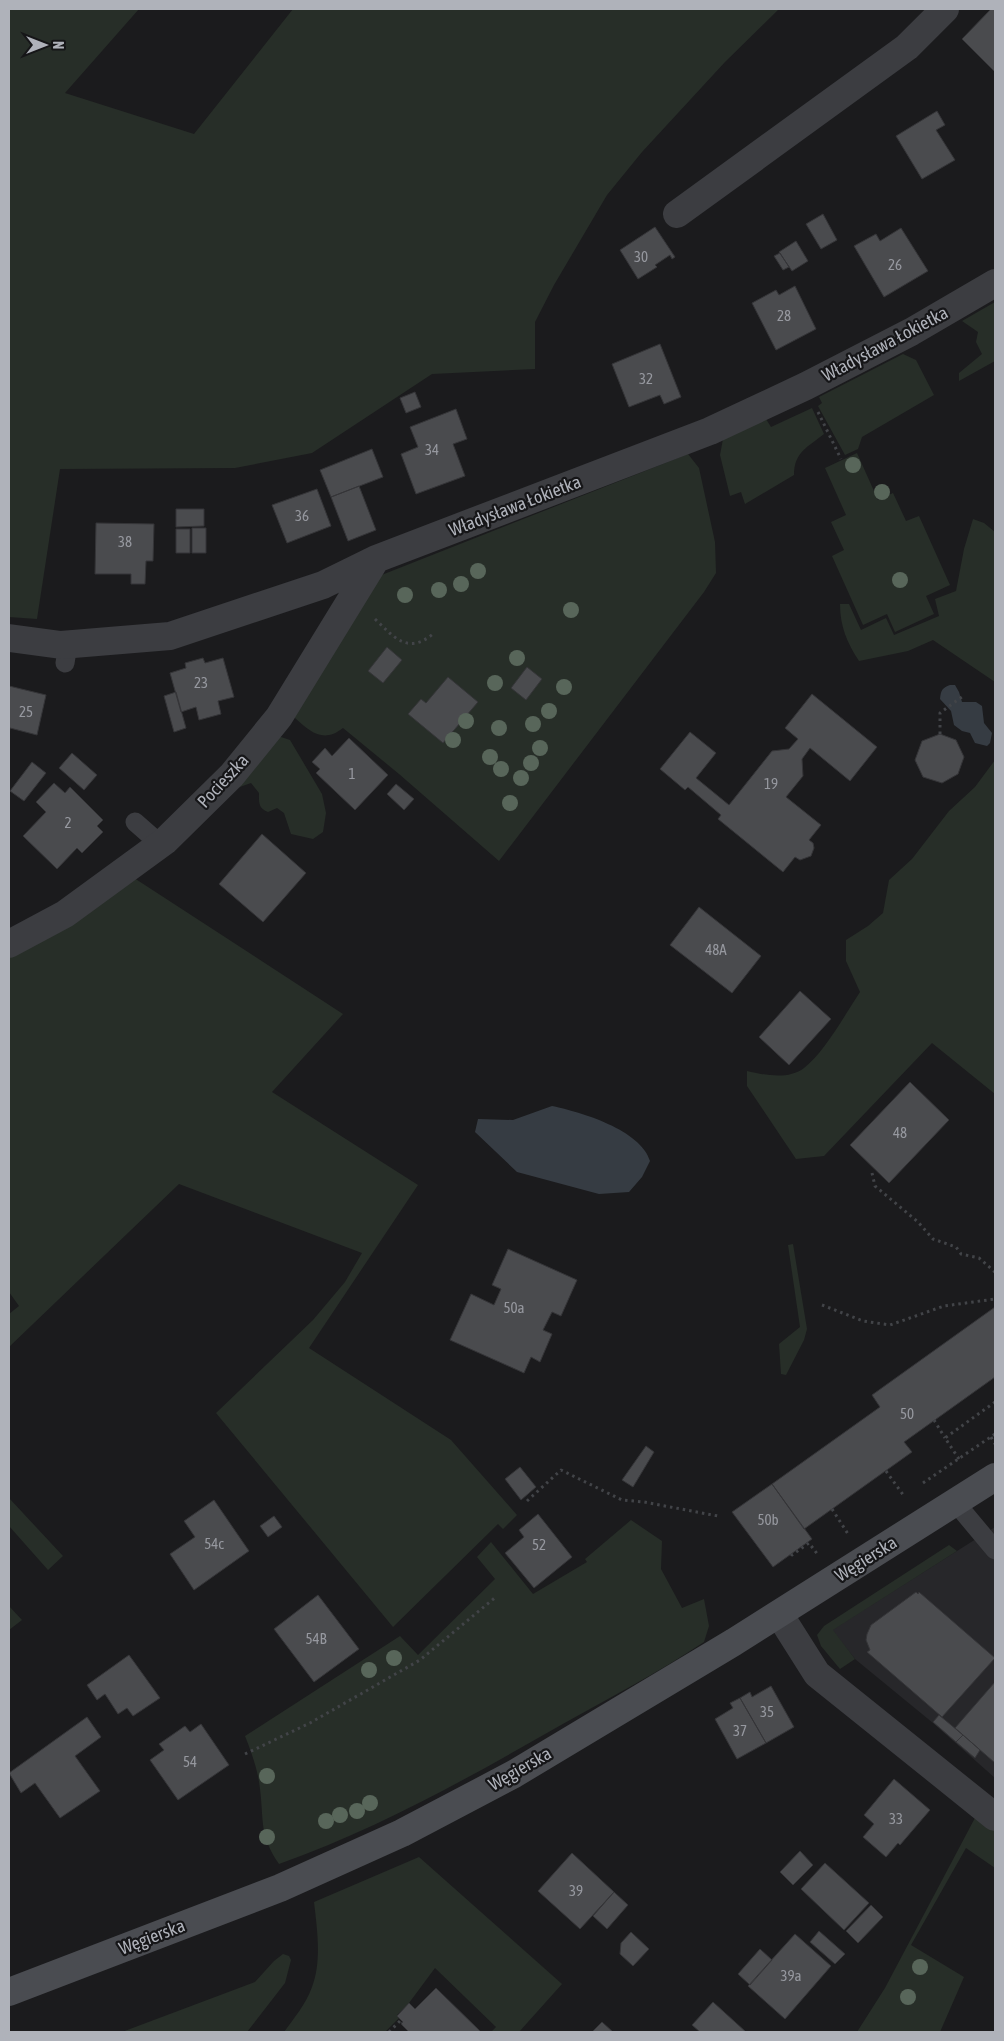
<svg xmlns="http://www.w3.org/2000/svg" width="1004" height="2041" font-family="'Asap Condensed',sans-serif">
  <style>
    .built { fill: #27272a }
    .green { fill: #272e28 }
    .water { fill: #363c43 }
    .building { fill: #4a4b4e; stroke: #353538 }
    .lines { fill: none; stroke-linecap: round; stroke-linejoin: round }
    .path { stroke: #424448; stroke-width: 3; stroke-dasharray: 2.5 4; stroke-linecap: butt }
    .service { stroke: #3c3d41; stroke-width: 19 }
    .minor { stroke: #3c3d41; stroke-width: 28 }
    .secondary { stroke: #4a4c51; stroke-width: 28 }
    .tree { fill: #58665a }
    .labels { text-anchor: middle; stroke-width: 4.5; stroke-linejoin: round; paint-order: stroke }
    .number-label { font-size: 15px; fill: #96989f }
    .street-label { font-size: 18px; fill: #afb2ba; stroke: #161618 }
  </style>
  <rect width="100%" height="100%" fill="#1b1b1d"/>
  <path class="built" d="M 995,1527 L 995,1778 L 933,1723 L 855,1659 L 832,1630 Z"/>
  <path class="green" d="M 9,9 L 139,9 L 65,93 L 194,134 L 293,9 L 779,9 L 725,62 L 642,152 L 607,195 L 554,285 L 535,322 L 535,369 L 432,374 L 312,453 L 235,468 L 60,469 L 37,619 L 9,617 Z
    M 995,302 L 995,361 L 959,381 L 959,373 L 982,354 L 976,342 L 978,332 L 962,321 Z
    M 903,354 L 916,360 L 934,395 L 862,437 L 858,449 L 845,455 L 818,406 L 822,403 L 819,397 Z
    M 812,408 L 824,434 C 808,447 794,452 794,475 L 745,504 L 741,492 L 730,496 L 720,455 L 723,439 L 766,419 L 771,427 Z
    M 857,453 L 878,500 L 893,493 L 906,521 L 919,516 L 950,585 L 926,596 L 934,614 L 895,632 L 887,614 L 863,625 L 832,556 L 844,550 L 831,522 L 846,515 L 825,468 Z
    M 688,454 L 699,468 L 715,542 L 716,573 L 704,592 L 499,861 L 399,774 L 343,728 C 324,743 311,733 295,718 L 294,711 L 374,578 Z
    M 973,519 L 984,523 L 995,532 L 995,682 L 933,640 L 908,651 L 859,661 C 847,643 840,626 840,604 L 849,604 L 861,630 L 886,618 L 894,635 L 939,616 L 935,599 L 956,591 L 964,549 Z
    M 278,736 L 290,740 L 322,794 L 326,813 L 323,832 L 313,839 L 291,834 L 284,813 L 277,808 L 268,812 C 258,808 259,802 259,793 L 251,783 L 237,788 Z
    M 995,760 L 995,1094 L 932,1043 L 824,1156 L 796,1159 L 747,1086 L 747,1071 C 764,1075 789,1080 804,1068 C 824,1053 846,1013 860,992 L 846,961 L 846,940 L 868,926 L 883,913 L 889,880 L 912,859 L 949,811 L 975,787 Z
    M 131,876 L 343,1014 L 272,1092 L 418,1185 L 309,1348 L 451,1440 L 517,1515 L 503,1529 L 498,1524 L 393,1627 L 216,1413 L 313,1320 L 345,1282 L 362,1253 L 179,1184 L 9,1347 L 9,1314 L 19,1306 L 9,1292 L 9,951 Z
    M 793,1244 L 807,1329 L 804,1340 L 786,1375 L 781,1374 L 779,1344 L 800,1327 L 788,1245 Z
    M 9,1498 L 63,1556 L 48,1570 L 9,1526 Z
    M 631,1520 L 662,1541 L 661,1569 L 682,1608 L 704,1599 L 709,1626 L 704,1642 C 658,1673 609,1698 561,1725 C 470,1777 378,1829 279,1864 C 259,1835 264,1821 260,1789 C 258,1770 252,1754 245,1736 L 400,1636 L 418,1655 L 495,1579 L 477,1557 L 491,1542 L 533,1594 L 587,1562 L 585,1559 Z
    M 949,1545 L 957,1551 L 833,1630 L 855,1659 L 840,1669 L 821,1646 L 817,1635 L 824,1626 Z
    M 9,1606 L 22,1620 L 9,1630 Z
    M 976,1816 L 995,1830 L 995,1868 L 966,1848 L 911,1945 L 964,1977 L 940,2032 L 857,2032 L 885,1988 Z
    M 419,1857 L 562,1984 L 519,2032 L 491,2032 L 496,2027 L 435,1968 L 409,2003 L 397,2015 L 399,2018 L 385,2032 L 284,2032 C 294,2018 306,2004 312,1987 C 322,1961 317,1928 314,1902 Z
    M 283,1954 L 289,1956 L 291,1960 L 285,1983 L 247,2032 L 122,2032 L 255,1982 L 274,1961 Z"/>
  <path class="water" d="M 950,685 L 955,685 L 959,692 L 962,702 L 976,702 L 982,706 L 984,723 L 992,733 L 990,743 L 987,746 L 975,743 L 970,733 L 962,731 L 954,725 L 951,711 L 940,699 C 941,690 942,688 950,685 Z
    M 552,1106 C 581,1112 641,1130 650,1161 L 642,1177 L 629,1192 L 599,1194 L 517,1172 L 475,1132 L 478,1119 L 513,1120 Z"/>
  <path class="building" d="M 991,9 L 995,9 L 995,72 L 962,39 Z
    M 937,111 L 945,125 L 936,130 L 955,160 L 922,179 L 896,136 Z
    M 823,214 L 837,240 L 821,249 L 806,224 Z
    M 655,227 L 675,257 L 672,259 L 670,255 L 655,265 L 657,267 L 638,279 L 620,250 Z
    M 901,228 L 928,271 L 884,297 L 854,246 L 876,234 L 880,241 Z
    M 796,241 L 808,261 L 792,271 L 779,252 Z
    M 780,253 L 789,267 L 783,270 L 774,256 Z
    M 795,286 L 816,329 L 776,350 L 752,303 L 776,290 L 779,295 Z
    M 660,344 L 681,397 L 664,404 L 660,395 L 629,407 L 612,364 Z
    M 415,392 L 421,407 L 406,413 L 400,398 Z
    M 456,409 L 467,439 L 453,444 L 465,476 L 416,494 L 401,454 L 418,447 L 410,427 Z
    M 372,449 L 383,477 L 331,497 L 320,470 Z
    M 359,486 L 376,530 L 348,541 L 331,497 Z
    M 317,489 L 331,526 L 287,543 L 272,505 Z
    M 176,509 L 204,509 L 204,526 L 176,527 Z
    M 96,523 L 154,524 L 153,561 L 146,561 L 145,584 L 131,584 L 131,574 L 95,574 Z
    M 192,528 L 206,528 L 206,553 L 192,553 Z
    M 176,529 L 190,529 L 190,553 L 176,553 Z
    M 387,647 L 402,660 L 383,683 L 368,671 Z
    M 203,658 L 205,663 L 223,658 L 234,697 L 218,701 L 221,714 L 199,720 L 196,707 L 181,712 L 170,673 L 186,668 L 185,663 Z
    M 527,667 L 542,679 L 526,700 L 511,688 Z
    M 448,677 L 478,702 L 443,743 L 408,714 L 421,699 L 426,703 Z
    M 9,686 L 46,695 L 37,735 L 10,728 L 9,734 Z
    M 176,692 L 186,728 L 174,732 L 164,696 Z
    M 812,694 L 877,747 L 850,781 L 810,748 L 802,759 L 803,776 L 786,797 L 821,825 L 809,840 L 813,843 L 814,848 L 811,856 L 800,860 L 795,857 L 783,872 L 718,819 L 721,815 L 688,787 L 685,790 L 660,769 L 690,732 L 716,753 L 696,778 L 729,805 L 772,751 L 789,749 L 798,739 L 785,728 Z
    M 940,734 L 956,740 L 964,757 L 958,774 L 942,783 L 923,777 L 915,760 L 922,741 Z
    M 349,738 L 388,775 L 355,810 L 316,773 L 320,769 L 312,762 L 325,748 L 332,756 Z
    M 72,753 L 97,775 L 84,790 L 59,768 Z
    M 32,762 L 46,773 L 24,801 L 10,791 Z
    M 54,783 L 65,793 L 70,787 L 103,820 L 97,826 L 103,832 L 82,853 L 77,848 L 57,869 L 23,836 L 46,812 L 36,802 Z
    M 396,784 L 414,799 L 404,810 L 387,794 Z
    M 262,834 L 306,873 L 263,922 L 219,884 Z
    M 699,907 L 761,956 L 732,993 L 670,945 Z
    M 800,991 L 831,1019 L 789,1065 L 759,1037 Z
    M 910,1082 L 949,1120 L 889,1183 L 850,1145 Z
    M 508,1249 L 577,1280 L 561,1316 L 552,1312 L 543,1330 L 552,1334 L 540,1362 L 531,1357 L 524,1373 L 450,1340 L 471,1294 L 494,1305 L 501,1289 L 492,1285 Z
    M 995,1307 L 995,1377 L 904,1442 L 912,1452 L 804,1529 L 772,1484 L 880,1407 L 872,1395 Z
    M 646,1446 L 654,1452 L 633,1487 L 622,1480 Z
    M 520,1467 L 536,1487 L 521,1500 L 505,1479 Z
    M 772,1484 L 812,1539 L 773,1567 L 732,1512 Z
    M 214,1500 L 249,1551 L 194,1590 L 170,1554 L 195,1537 L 184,1521 Z
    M 538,1514 L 572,1557 L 534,1588 L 505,1553 L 524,1537 L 519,1530 Z
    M 274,1516 L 282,1527 L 268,1537 L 260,1526 Z
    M 916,1592 L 918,1594 L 919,1592 L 995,1658 L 942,1717 L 867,1652 L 870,1650 L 866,1640 L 867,1634 L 871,1625 Z
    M 318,1595 L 359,1649 L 314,1682 L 274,1629 Z
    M 129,1655 L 160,1698 L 133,1716 L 127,1708 L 118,1714 L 105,1694 L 97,1700 L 87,1685 Z
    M 995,1682 L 995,1763 L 955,1728 Z
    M 771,1686 L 794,1727 L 766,1743 L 740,1698 L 750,1692 L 752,1697 Z
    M 740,1698 L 766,1743 L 737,1759 L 715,1719 L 733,1708 L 730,1703 Z
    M 939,1715 L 963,1735 L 956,1742 L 933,1722 Z
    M 87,1717 L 101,1737 L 75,1756 L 100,1791 L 60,1818 L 35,1783 L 21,1793 L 9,1773 Z
    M 201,1724 L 229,1765 L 178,1800 L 150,1760 L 164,1750 L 159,1744 L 185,1726 L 190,1732 Z
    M 963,1735 L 980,1750 L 975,1758 L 956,1742 Z
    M 894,1779 L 930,1810 L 900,1845 L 898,1843 L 886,1857 L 863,1837 L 874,1824 L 864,1815 Z
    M 800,1851 L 813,1865 L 793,1885 L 780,1872 Z
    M 572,1853 L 614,1892 L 580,1929 L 538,1891 Z
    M 825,1863 L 869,1903 L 844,1930 L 801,1889 Z
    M 614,1892 L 628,1905 L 607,1929 L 593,1916 Z
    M 871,1905 L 883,1917 L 858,1943 L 846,1931 Z
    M 819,1931 L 845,1954 L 835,1964 L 810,1942 Z
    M 631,1932 L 649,1949 L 633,1966 L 620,1954 L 621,1943 Z
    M 795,1934 L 831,1966 L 785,2019 L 748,1986 Z
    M 760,1949 L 772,1960 L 750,1985 L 738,1974 Z
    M 436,1988 L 481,2032 L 409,2032 L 402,2025 L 401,2023 L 403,2022 L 397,2016 L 409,2003 L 415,2009 Z
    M 713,2002 L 746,2032 L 700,2032 L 692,2025 Z
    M 602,2022 L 613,2032 L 592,2032 Z"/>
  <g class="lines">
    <path class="path" d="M 818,412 L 841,459
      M 375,619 C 394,637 407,655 433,634
      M 940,734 L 940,713 L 963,696
      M 872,1173 L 875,1186 L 918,1222 L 933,1239 L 956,1247 L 961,1254 L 979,1258 L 995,1272
      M 822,1305 L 863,1321 L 890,1325 L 944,1306 L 995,1299
      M 934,1420 L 945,1438
      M 991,1437 L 995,1444
      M 959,1459 L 945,1438 L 995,1402
      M 886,1471 L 904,1496
      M 923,1483 L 995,1434
      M 527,1501 L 561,1470 L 622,1500 L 644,1502 L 718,1516
      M 832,1509 L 848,1534
      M 791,1554 L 792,1555 L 809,1543 L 818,1555
      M 245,1754 L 310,1723 L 420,1660 L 497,1596
      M 389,2032 L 401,2020"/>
    <path class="service" d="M 65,663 L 68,644
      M 135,822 L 160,844
      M 955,1502 L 995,1550"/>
    <path class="minor" d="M 677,214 L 907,47 L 945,9
      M 9,638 L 61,645 L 170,636 L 323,585 L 376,559 L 710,431 L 806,386 L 911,332 L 995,283
      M 9,944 L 65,914 L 165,841 L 232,775 L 279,717 L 376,559
      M 779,1614 L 817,1674 L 995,1817"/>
    <path class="secondary" d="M 9,1992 L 280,1888 L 402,1833 L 514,1774 L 734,1642 L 995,1477"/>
  </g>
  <g class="tree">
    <circle cx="853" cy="465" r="8"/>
    <circle cx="882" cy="492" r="8"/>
    <circle cx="478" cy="571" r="8"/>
    <circle cx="900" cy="580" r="8"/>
    <circle cx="461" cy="584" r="8"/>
    <circle cx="439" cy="590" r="8"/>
    <circle cx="405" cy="595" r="8"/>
    <circle cx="571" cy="610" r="8"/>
    <circle cx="517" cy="658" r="8"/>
    <circle cx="495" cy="683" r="8"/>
    <circle cx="564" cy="687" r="8"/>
    <circle cx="549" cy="711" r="8"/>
    <circle cx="466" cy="721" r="8"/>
    <circle cx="533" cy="724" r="8"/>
    <circle cx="499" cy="728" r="8"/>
    <circle cx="453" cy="740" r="8"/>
    <circle cx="540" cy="748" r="8"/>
    <circle cx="490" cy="757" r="8"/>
    <circle cx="531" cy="763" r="8"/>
    <circle cx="501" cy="769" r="8"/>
    <circle cx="521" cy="778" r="8"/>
    <circle cx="510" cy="803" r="8"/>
    <circle cx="394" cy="1658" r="8"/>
    <circle cx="369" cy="1670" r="8"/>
    <circle cx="267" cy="1776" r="8"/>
    <circle cx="370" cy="1803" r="8"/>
    <circle cx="357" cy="1811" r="8"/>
    <circle cx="340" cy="1815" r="8"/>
    <circle cx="326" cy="1821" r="8"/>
    <circle cx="267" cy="1837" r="8"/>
    <circle cx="920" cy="1967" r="8"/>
    <circle cx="908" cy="1997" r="8"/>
  </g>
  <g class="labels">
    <g class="number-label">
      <text x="641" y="262">30</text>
      <text x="895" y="270">26</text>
      <text x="784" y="321">28</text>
      <text x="646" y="384">32</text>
      <text x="432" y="455">34</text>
      <text x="302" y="521">36</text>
      <text x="125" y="547">38</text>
      <text x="201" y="688">23</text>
      <text x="26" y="717">25</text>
      <text x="352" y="779">1</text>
      <text x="771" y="789">19</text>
      <text x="68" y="828">2</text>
      <text x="716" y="955">48A</text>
      <text x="900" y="1138">48</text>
      <text x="514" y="1313">50a</text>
      <text x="907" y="1419">50</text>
      <text x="768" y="1525">50b</text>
      <text x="214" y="1549">54c</text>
      <text x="539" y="1550">52</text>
      <text x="316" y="1644">54B</text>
      <text x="767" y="1717">35</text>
      <text x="740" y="1736">37</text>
      <text x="190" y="1767">54</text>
      <text x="896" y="1824">33</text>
      <text x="576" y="1896">39</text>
      <text x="791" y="1981">39a</text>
    </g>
    <g class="street-label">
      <text transform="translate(885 344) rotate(-28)" y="6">Władysława Łokietka</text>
      <text transform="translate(515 506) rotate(-21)" y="6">Władysława Łokietka</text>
      <text transform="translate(223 781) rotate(-47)" y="6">Pocieszka</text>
      <text transform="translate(866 1559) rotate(-32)" y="6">Węgierska</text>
      <text transform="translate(520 1769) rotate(-30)" y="6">Węgierska</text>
      <text transform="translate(152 1937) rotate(-21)" y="6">Węgierska</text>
    </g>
  </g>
  <rect width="1004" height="2041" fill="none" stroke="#afb2ba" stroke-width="20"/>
  <g transform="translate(45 45) rotate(90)" stroke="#161618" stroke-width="4" paint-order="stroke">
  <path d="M0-4L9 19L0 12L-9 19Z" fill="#afb2ba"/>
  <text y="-8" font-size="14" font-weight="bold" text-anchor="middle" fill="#afb2ba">N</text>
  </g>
</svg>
